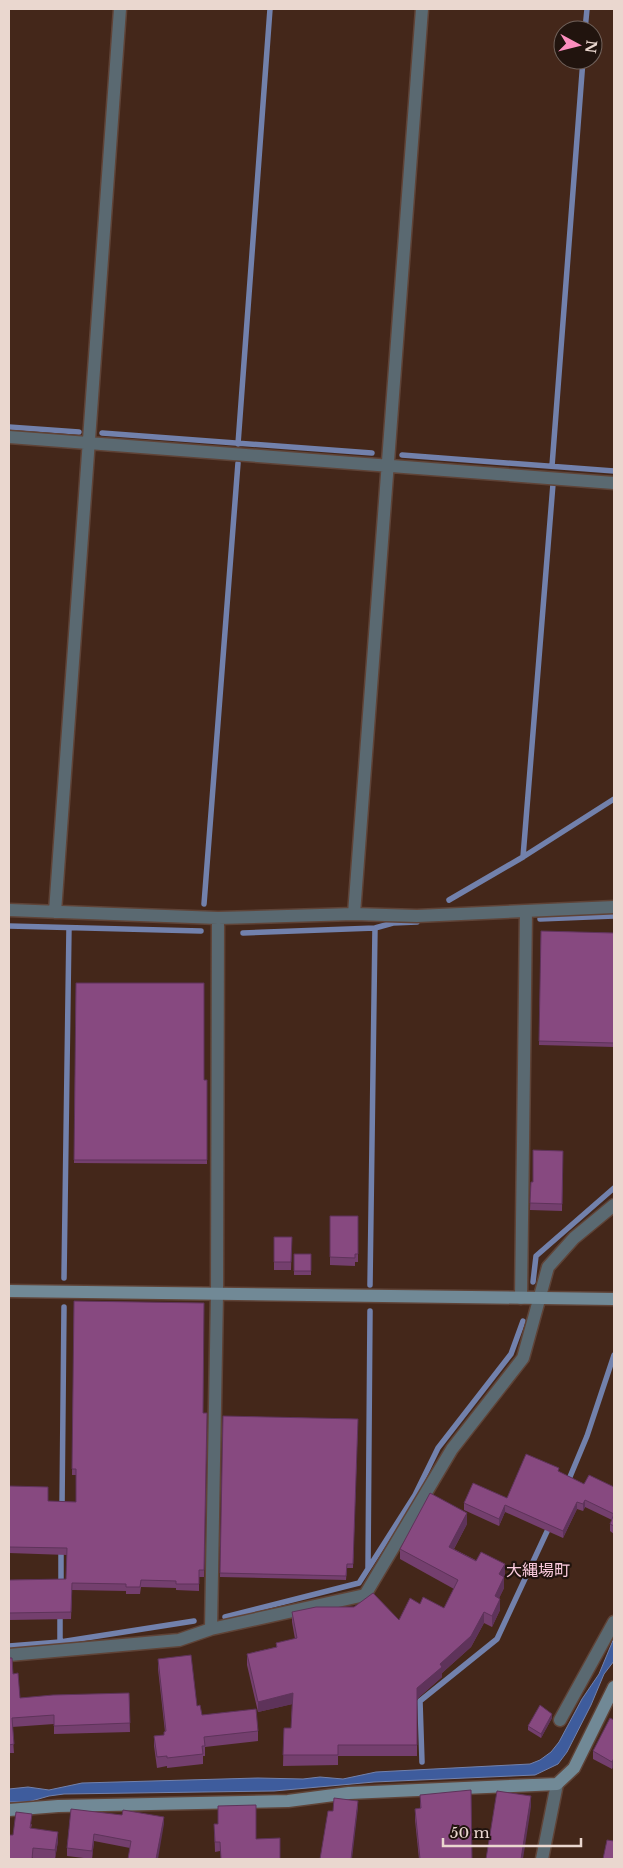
<svg xmlns="http://www.w3.org/2000/svg" width="623" height="1868" font-family="'Libre Baskerville','Noto Sans JP',serif">
  <style>
    .water { fill: #3e5c9d; stroke: #7281ac }
    .lines { fill: none; stroke-linecap: round; stroke-linejoin: round }
    .stream { stroke: #7281ac; stroke-width: 5.5 }
    .street-casing { stroke: #5f4337; stroke-width: 15 }
    .secondary-casing { stroke: #5f4337; stroke-width: 15 }
    .street { stroke: #5a6971; stroke-width: 12 }
    .secondary { stroke: #718996; stroke-width: 12 }
    .wall { fill: #743f6e }
    .shaded-wall { fill: #5e335a }
    .building { fill: #874980; stroke: #5e335a }
    .labels { text-anchor: middle; stroke-width: 4.5; stroke-linejoin: round; paint-order: stroke }
    .quarter-label { font-size: 16px; fill: #facadd; stroke: #21140e }
  </style>
  <rect width="100%" height="100%" fill="#44271a"/>
  <path class="water" d="M 614,1638 L 614,1661 L 604,1674 L 591,1705 L 567,1752 L 558,1764 L 535,1775 L 374,1782 L 274,1791 L 64,1794 L 49,1796 L 28,1802 L 9,1802 L 9,1789 L 28,1787 L 49,1790 L 82,1783 L 258,1778 L 303,1779 L 320,1777 L 343,1779 L 376,1772 L 530,1764 L 540,1760 L 551,1752 L 559,1742 L 582,1699 L 599,1674 Z"/>
  <g class="lines">
    <path class="stream" d="M 585,30 L 587,9
      M 9,427 L 79,432
      M 102,433 L 372,453
      M 238,444 L 270,9
      M 402,455 L 614,471
      M 552,466 L 583,60
      M 523,857 L 553,484
      M 449,900 L 523,857 L 614,799
      M 204,904 L 238,463
      M 540,919 L 614,916
      M 9,926 L 201,931
      M 243,933 L 375,928 L 393,923 L 417,922
      M 64,1278 L 69,928
      M 533,1282 L 536,1256 L 614,1188
      M 370,1285 L 375,928
      M 567,1484 L 587,1436 L 614,1355
      M 62,1507 L 64,1307
      M 368,1568 L 370,1311
      M 61,1585 L 61,1549
      M 225,1617 L 359,1583 L 415,1495 L 438,1448 L 511,1354 L 523,1321
      M 60,1642 L 60,1611
      M 9,1646 L 60,1642 L 194,1621
      M 422,1762 L 420,1701 L 497,1639 L 550,1525"/>
    <defs>
      <path id="street" d="M 9,437 L 614,483
        M 9,910 L 218,918 L 354,914 L 417,916 L 614,907
        M 55,912 L 120,9
        M 354,914 L 422,9
        M 521,1298 L 526,912
        M 211,1629 L 217,1294 L 218,918
        M 9,1655 L 179,1640 L 211,1629 L 365,1595 L 452,1449 L 523,1358 L 548,1267 L 574,1238 L 614,1205
        M 560,1720 L 614,1622
        M 542,1859 L 557,1784"/>
      <path id="secondary" d="M 9,1291 L 614,1299
        M 9,1810 L 58,1806 L 288,1801 L 349,1793 L 557,1784 L 574,1768 L 614,1687"/>
    </defs>
    <use href="#street" class="street-casing"/>
    <use href="#secondary" class="secondary-casing"/>
    <use href="#street" class="street"/>
    <use href="#secondary" class="secondary"/>
  </g>
  <path class="wall" d="M 541,931 L 614,933 L 614,1047 L 539,1045 Z
    M 76,983 L 204,1080 L 207,1080 L 207,1164 L 74,1163 Z
    M 563,1151 L 562,1211 L 530,1210 L 531,1182 L 533,1182 Z
    M 330,1216 L 358,1216 L 358,1262 L 355,1262 L 355,1266 L 330,1265 Z
    M 274,1237 L 292,1237 L 291,1270 L 274,1270 Z
    M 294,1254 L 311,1254 L 311,1275 L 294,1275 Z
    M 74,1301 L 203,1413 L 207,1413 L 204,1577 L 199,1577 L 199,1591 L 176,1590 L 176,1588 L 141,1587 L 140,1594 L 126,1594 L 126,1591 L 72,1590 L 71,1619 L 9,1620 L 9,1580 L 66,1579 L 67,1555 L 9,1553 L 9,1486 L 48,1501 L 76,1502 L 76,1475 L 72,1475 Z
    M 223,1416 L 358,1419 L 353,1568 L 347,1568 L 346,1580 L 220,1577 Z
    M 559,1472 L 584,1484 L 614,1487 L 614,1534 L 610,1531 L 610,1524 L 612,1520 L 585,1507 L 583,1511 L 577,1509 L 563,1538 L 505,1512 L 499,1526 L 464,1510 L 464,1503 L 507,1498 Z
    M 467,1524 L 454,1549 L 505,1575 L 504,1577 L 504,1588 L 499,1598 L 500,1610 L 492,1627 L 484,1623 L 471,1647 L 442,1673 L 442,1677 L 417,1699 L 417,1756 L 338,1756 L 338,1765 L 283,1766 L 284,1728 L 291,1728 L 292,1704 L 258,1712 L 247,1665 L 247,1654 L 276,1647 L 276,1643 L 295,1639 L 292,1622 L 292,1612 L 399,1620 L 420,1604 L 444,1608 L 454,1589 L 400,1559 L 400,1549 Z
    M 9,1658 L 20,1698 L 129,1693 L 130,1732 L 54,1734 L 54,1724 L 12,1727 L 14,1753 L 9,1753 Z
    M 158,1659 L 197,1706 L 202,1715 L 258,1731 L 258,1741 L 205,1747 L 205,1756 L 203,1756 L 203,1764 L 167,1768 L 167,1766 L 157,1768 L 154,1746 L 154,1736 L 164,1735 L 165,1732 L 158,1669 Z
    M 552,1718 L 541,1738 L 528,1730 L 528,1726 Z
    M 614,1720 L 612,1769 L 593,1759 L 593,1751 Z
    M 420,1795 L 472,1859 L 419,1859 L 415,1820 L 415,1809 L 420,1808 Z
    M 256,1805 L 220,1851 L 215,1852 L 214,1824 L 218,1824 Z
    M 71,1809 L 164,1824 L 130,1848 L 94,1841 L 92,1859 L 67,1856 L 67,1848 Z
    M 32,1824 L 31,1828 L 58,1841 L 55,1859 L 46,1859 L 33,1858 L 13,1835 Z"/>
  <path class="shaded-wall" d="M 585,1500 L 585,1507 L 583,1511 L 583,1504 Z
    M 577,1502 L 577,1509 L 563,1538 L 563,1531 Z
    M 505,1505 L 505,1512 L 499,1526 L 499,1519 Z
    M 467,1513 L 467,1524 L 449,1558 L 449,1547 Z
    M 505,1564 L 505,1575 L 499,1585 L 499,1574 Z
    M 504,1577 L 504,1588 L 495,1607 L 495,1596 Z
    M 500,1599 L 500,1610 L 492,1627 L 492,1616 Z
    M 484,1612 L 484,1623 L 471,1647 L 442,1673 L 442,1677 L 417,1699 L 417,1688 L 440,1664 Z
    M 293,1693 L 293,1704 L 258,1712 L 258,1702 Z
    M 552,1714 L 552,1718 L 541,1738 L 541,1734 Z
    M 614,1758 L 614,1766 L 612,1769 L 612,1762 Z
    M 531,1796 L 531,1807 L 523,1859 L 521,1859 Z
    M 358,1801 L 358,1808 L 352,1859 L 351,1859 Z
    M 164,1817 L 164,1824 L 158,1859 L 156,1859 Z
    M 58,1832 L 58,1841 L 55,1859 L 55,1850 Z
    M 94,1834 L 94,1841 L 92,1859 L 92,1851 Z"/>
  <path class="building" d="M 541,931 L 614,933 L 614,1043 L 539,1041 Z
    M 76,983 L 204,983 L 204,1080 L 207,1080 L 207,1160 L 74,1160 Z
    M 533,1150 L 563,1151 L 562,1204 L 530,1203 L 531,1182 L 533,1182 Z
    M 330,1216 L 358,1216 L 358,1254 L 355,1254 L 355,1258 L 330,1257 Z
    M 274,1237 L 292,1237 L 291,1262 L 274,1262 Z
    M 294,1254 L 311,1254 L 311,1271 L 294,1271 Z
    M 74,1301 L 204,1303 L 203,1413 L 207,1413 L 204,1570 L 199,1570 L 199,1584 L 176,1584 L 176,1581 L 141,1580 L 140,1587 L 126,1587 L 126,1584 L 72,1583 L 71,1612 L 9,1613 L 9,1580 L 66,1579 L 67,1548 L 9,1547 L 9,1486 L 48,1487 L 48,1501 L 76,1502 L 76,1469 L 72,1469 Z
    M 223,1416 L 358,1419 L 353,1564 L 347,1564 L 346,1576 L 220,1573 Z
    M 526,1454 L 559,1468 L 558,1471 L 584,1484 L 589,1475 L 614,1487 L 614,1514 L 585,1500 L 583,1504 L 577,1502 L 563,1531 L 505,1505 L 499,1519 L 464,1503 L 473,1483 L 507,1498 Z
    M 430,1493 L 467,1513 L 449,1547 L 476,1561 L 481,1552 L 505,1564 L 499,1574 L 504,1577 L 495,1596 L 500,1599 L 492,1616 L 484,1612 L 471,1636 L 440,1664 L 442,1667 L 417,1688 L 417,1745 L 338,1745 L 338,1755 L 283,1755 L 284,1728 L 291,1728 L 293,1693 L 258,1702 L 247,1654 L 277,1647 L 276,1643 L 297,1638 L 292,1612 L 316,1607 L 354,1607 L 373,1593 L 399,1620 L 410,1598 L 420,1604 L 423,1597 L 444,1608 L 458,1580 L 400,1549 Z
    M 614,1514 L 614,1526 L 610,1524 Z
    M 191,1655 L 197,1706 L 200,1705 L 202,1715 L 256,1709 L 258,1731 L 204,1737 L 205,1746 L 202,1746 L 203,1754 L 167,1758 L 167,1756 L 157,1757 L 154,1736 L 164,1735 L 164,1732 L 166,1731 L 158,1659 Z
    M 9,1658 L 12,1658 L 13,1674 L 18,1673 L 20,1698 L 53,1695 L 129,1693 L 130,1723 L 54,1726 L 54,1715 L 12,1718 L 14,1744 L 9,1745 Z
    M 540,1705 L 552,1714 L 541,1734 L 528,1726 Z
    M 610,1718 L 614,1720 L 614,1758 L 612,1762 L 593,1751 Z
    M 471,1790 L 472,1859 L 420,1859 L 415,1809 L 421,1808 L 420,1795 Z
    M 497,1791 L 531,1796 L 521,1859 L 486,1859 Z
    M 334,1798 L 358,1801 L 351,1859 L 320,1859 L 328,1811 L 333,1811 Z
    M 256,1805 L 256,1839 L 280,1838 L 280,1859 L 221,1859 L 220,1842 L 215,1842 L 214,1824 L 218,1824 L 218,1806 Z
    M 71,1809 L 122,1815 L 123,1810 L 164,1817 L 156,1859 L 128,1859 L 131,1841 L 94,1834 L 92,1851 L 67,1848 Z
    M 16,1812 L 32,1814 L 30,1828 L 58,1832 L 55,1850 L 33,1848 L 32,1859 L 9,1859 L 9,1835 L 13,1835 Z
    M 607,1840 L 614,1841 L 614,1859 L 603,1859 Z"/>
  <g class="labels">
    <g class="quarter-label">
      <text x="538" y="1576">大縄場町</text>
    </g>
  </g>
  <rect width="623" height="1868" fill="none" stroke="#ead7cf" stroke-width="20"/>
  <g transform="translate(578 45) rotate(97)"><circle r="24" fill="#21140e" stroke="#71625b"/>
  <path d="M0-4L9 19L0 12L-9 19Z" fill="#fd8ebf"/>
  <text y="-8" font-size="14" font-weight="bold" text-anchor="middle" fill="#ead7cf">N</text>
  </g>
  <path d="M443 1838v8h138v-8" fill="none" stroke="#ead7cf" stroke-width="2.5"/>
  <text x="450" y="1838" font-size="15" fill="#ead7cf" stroke="#21140e" stroke-width="4" paint-order="stroke">50 m</text>
</svg>
